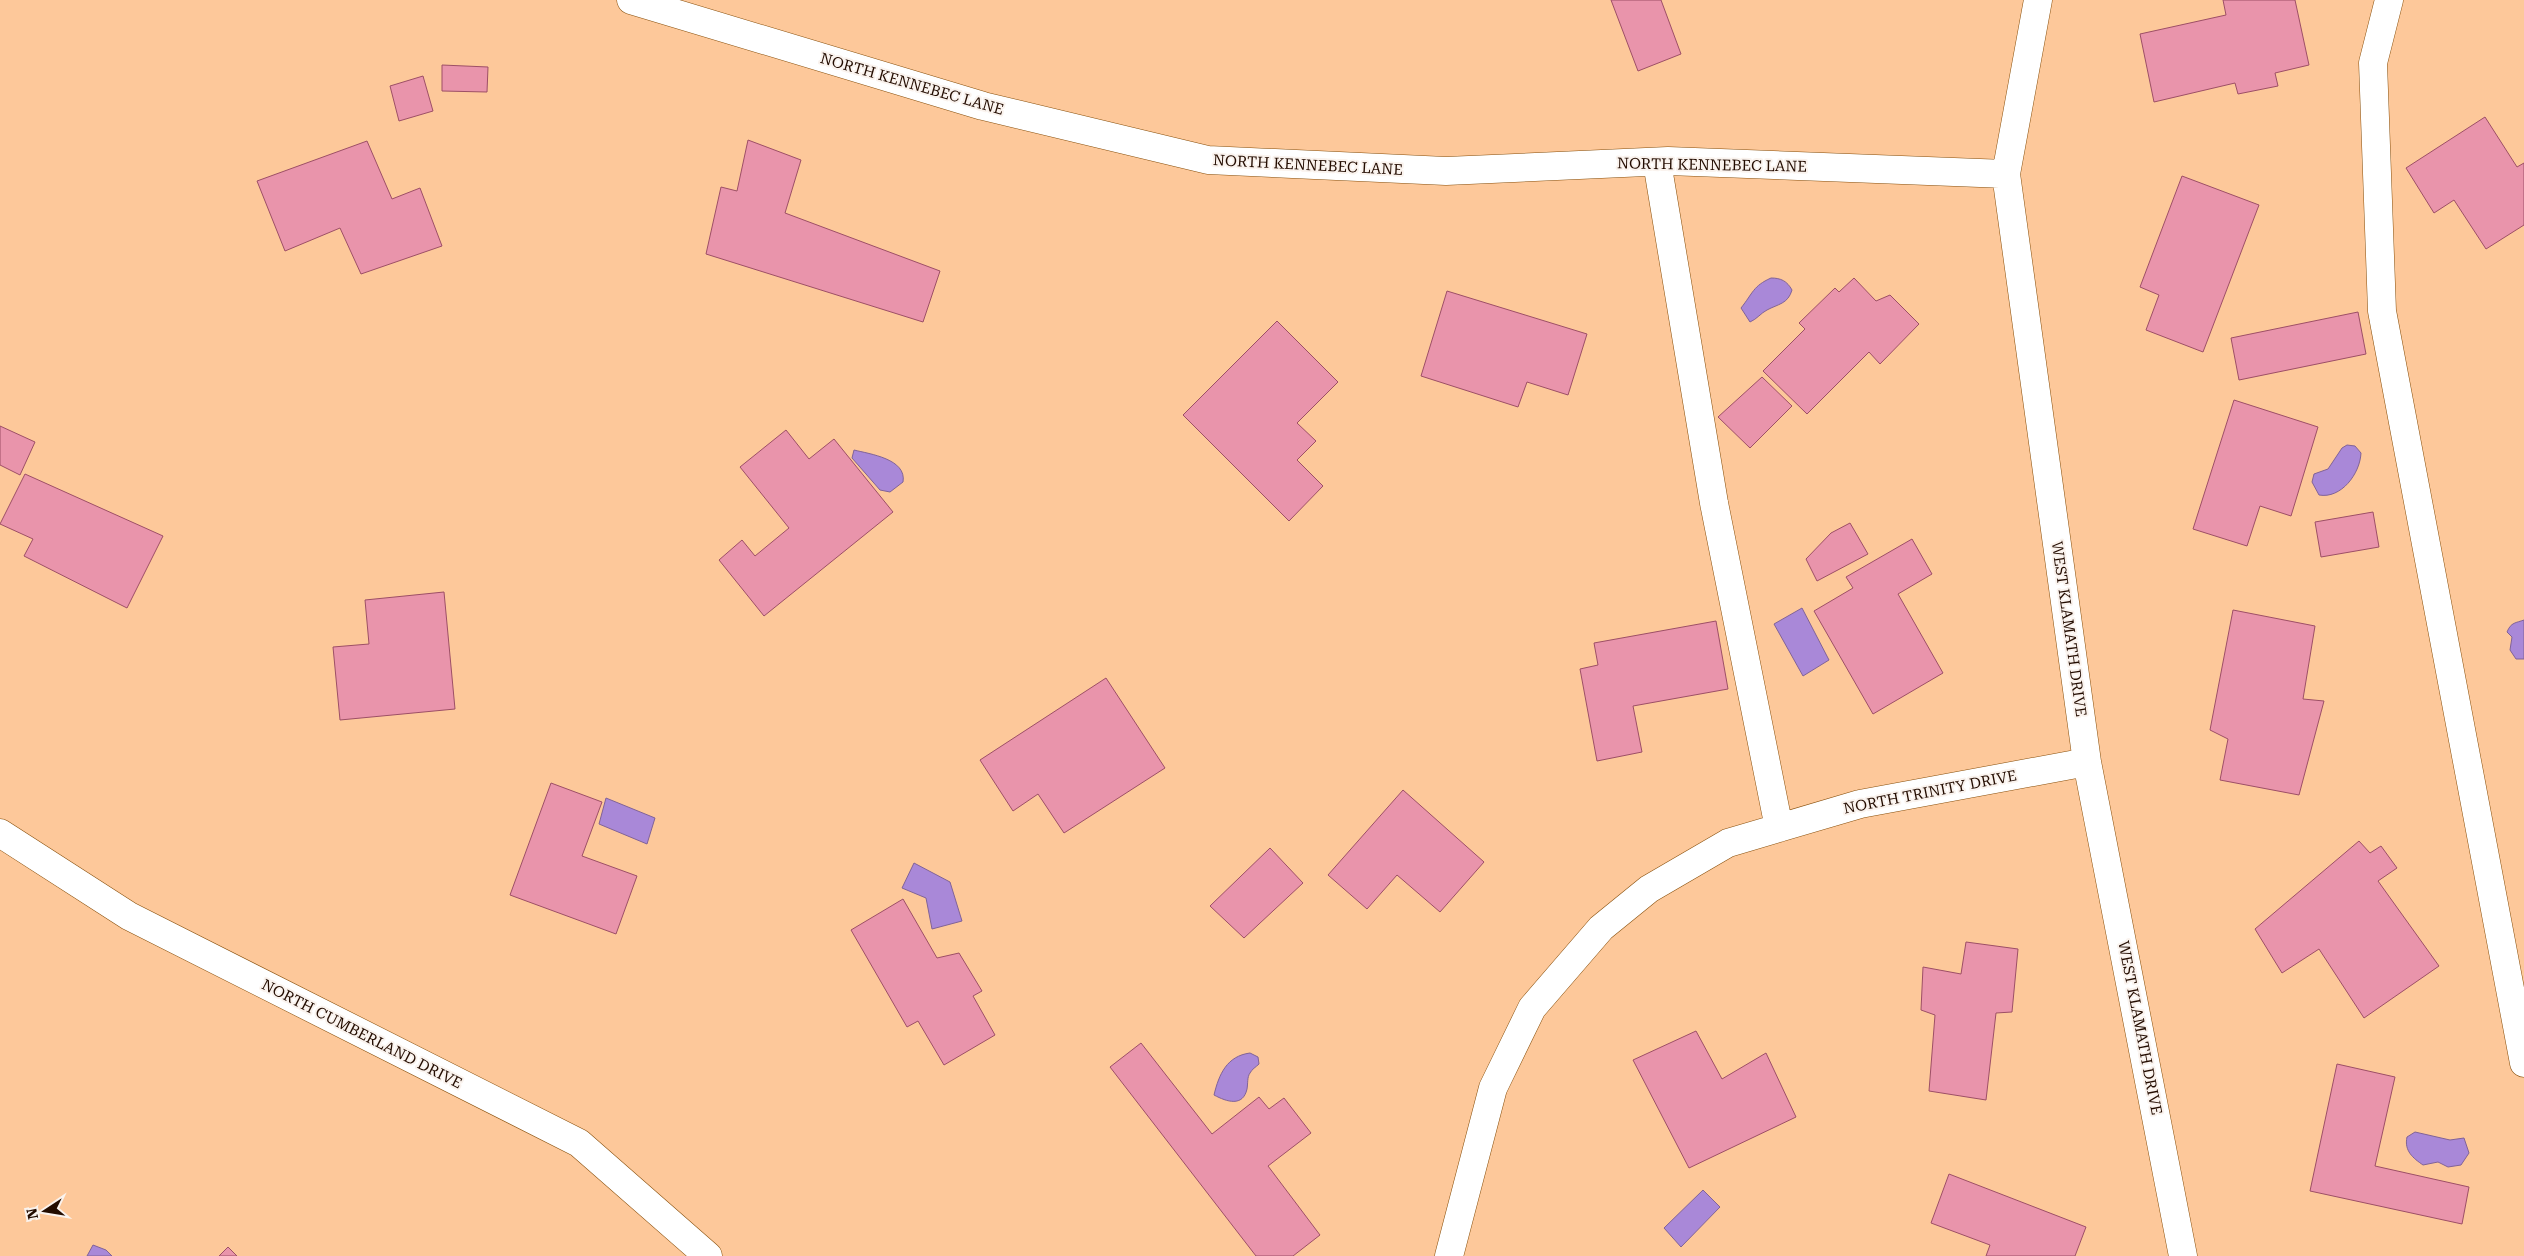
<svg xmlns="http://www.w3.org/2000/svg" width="2524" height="1256" font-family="'Roboto Serif',serif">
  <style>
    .water { fill: #a988d8; stroke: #816397 }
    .building { fill: #e994ab; stroke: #9d4f66 }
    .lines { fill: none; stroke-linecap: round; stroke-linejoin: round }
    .minor-casing { stroke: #884f0b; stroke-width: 29 }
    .minor { stroke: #fff; stroke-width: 28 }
    .labels { text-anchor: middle; stroke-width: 4; stroke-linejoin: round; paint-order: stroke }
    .street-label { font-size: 15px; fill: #230c00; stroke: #faf3ee }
  </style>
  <rect width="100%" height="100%" fill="#fdc89a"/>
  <path class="water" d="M 1771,278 C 1781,278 1787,281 1792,290 C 1788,304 1778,304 1767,310 C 1761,313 1757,319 1750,322 L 1741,308 C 1753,293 1753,286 1771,278 Z
    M 2347,445 L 2355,446 L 2361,453 C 2360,474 2341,499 2319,495 L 2312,482 L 2314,474 L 2328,469 L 2342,448 Z
    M 854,450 C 870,454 907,459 903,482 L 890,492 L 880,490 L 852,458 Z
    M 1802,608 L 1829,660 L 1803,676 L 1774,624 Z
    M 2524,620 L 2524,659 L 2516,659 L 2510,650 L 2512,637 L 2507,632 C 2511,622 2516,623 2524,620 Z
    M 606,798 L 655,818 L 647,844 L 599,824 Z
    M 914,863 L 950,882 L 962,921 L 932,929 L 926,898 L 902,888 Z
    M 1250,1053 L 1258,1057 L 1259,1064 C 1256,1067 1252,1069 1250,1073 C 1247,1077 1248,1084 1247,1089 C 1243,1107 1227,1102 1214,1095 C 1219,1074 1227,1056 1250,1053 Z
    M 2415,1132 L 2450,1140 L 2464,1138 L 2469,1153 L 2461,1165 L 2448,1167 L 2438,1162 L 2423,1165 C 2413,1158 2404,1151 2407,1137 Z
    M 1703,1190 L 1720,1207 L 1681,1247 L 1664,1228 Z
    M 93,1245 L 106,1250 L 112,1256 L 87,1256 Z"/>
  <path class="building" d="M 1611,0 L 1661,0 L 1681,54 L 1638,71 Z
    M 2223,0 L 2295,0 L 2309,65 L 2275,73 L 2278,86 L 2238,94 L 2235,83 L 2154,102 L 2140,34 L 2226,15 Z
    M 442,65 L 488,67 L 487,92 L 442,91 Z
    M 423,76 L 433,111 L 399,121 L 390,86 Z
    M 2485,117 L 2517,167 L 2524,163 L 2524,225 L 2486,249 L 2454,200 L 2434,213 L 2406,168 Z
    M 748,140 L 801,160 L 785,213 L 940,271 L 923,322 L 706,254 L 721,187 L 737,191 Z
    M 367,141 L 392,199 L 420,188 L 442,246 L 361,274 L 340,228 L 285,251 L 257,181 Z
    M 2182,176 L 2259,205 L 2203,352 L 2146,330 L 2159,295 L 2140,287 Z
    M 1854,278 L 1876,301 L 1890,295 L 1919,324 L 1880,364 L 1869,352 L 1807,414 L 1763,371 L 1805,329 L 1799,323 L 1835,288 L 1839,292 Z
    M 1447,291 L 1587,334 L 1568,395 L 1527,382 L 1518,407 L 1421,376 Z
    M 2358,312 L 2366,354 L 2239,380 L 2231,338 Z
    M 1277,321 L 1338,382 L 1297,423 L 1316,441 L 1297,460 L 1323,486 L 1289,521 L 1183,415 Z
    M 1762,377 L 1792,406 L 1750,448 L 1718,417 Z
    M 2234,400 L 2318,427 L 2291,516 L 2260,506 L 2247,546 L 2193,529 Z
    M 0,426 L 35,442 L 20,475 L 0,465 Z
    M 786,430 L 809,459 L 834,439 L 893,512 L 764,616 L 719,560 L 742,540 L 755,556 L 789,528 L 740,467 Z
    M 25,474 L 163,536 L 127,608 L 24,556 L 33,539 L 0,524 Z
    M 2373,512 L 2379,547 L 2321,557 L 2315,522 Z
    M 1850,523 L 1868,554 L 1817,581 L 1806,559 L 1831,533 Z
    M 1912,539 L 1932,574 L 1898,594 L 1943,673 L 1873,714 L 1814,611 L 1853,588 L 1846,577 Z
    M 444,592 L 455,709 L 340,720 L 333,647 L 369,644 L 365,600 Z
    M 2233,610 L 2315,626 L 2303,699 L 2324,701 L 2299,795 L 2220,780 L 2228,739 L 2210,730 Z
    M 1716,621 L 1728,689 L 1633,706 L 1642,752 L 1597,761 L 1580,669 L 1598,665 L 1594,643 Z
    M 1106,678 L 1165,768 L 1064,833 L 1038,794 L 1013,811 L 980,760 Z
    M 551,783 L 602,802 L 582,856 L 637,876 L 616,934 L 510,895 Z
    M 1403,790 L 1484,862 L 1440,912 L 1397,875 L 1367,909 L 1328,875 Z
    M 2359,841 L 2370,853 L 2381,846 L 2397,868 L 2378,881 L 2439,966 L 2364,1018 L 2319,949 L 2282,973 L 2255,929 Z
    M 1270,848 L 1303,883 L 1244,938 L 1210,906 Z
    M 903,899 L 937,958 L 959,953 L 982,991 L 973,996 L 995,1035 L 944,1065 L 918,1021 L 907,1027 L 851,930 Z
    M 1966,942 L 2018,949 L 2012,1012 L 1996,1013 L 1986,1100 L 1929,1091 L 1935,1015 L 1921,1010 L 1923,967 L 1961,974 Z
    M 1696,1031 L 1722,1079 L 1766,1053 L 1796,1117 L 1689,1168 L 1633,1060 Z
    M 1141,1043 L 1212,1134 L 1259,1097 L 1269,1109 L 1284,1098 L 1311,1133 L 1268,1166 L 1320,1235 L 1293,1256 L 1256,1256 L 1110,1067 Z
    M 2337,1064 L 2395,1077 L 2375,1166 L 2469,1187 L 2462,1224 L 2310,1191 Z
    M 1949,1174 L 2086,1227 L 2075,1256 L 1986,1256 L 1990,1245 L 1931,1223 Z
    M 228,1247 L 237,1256 L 219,1256 Z"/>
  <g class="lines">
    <defs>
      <path id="minor" d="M 631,0 L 983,106 L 1208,160 L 1446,171 L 1668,161 L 2006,174
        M 2038,0 L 2006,174 L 2087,762 L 2183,1256
        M 2389,0 L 2373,63 L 2382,311 L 2524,1063
        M 1657,162 L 1714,503 L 1779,828
        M 0,833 L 129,916 L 579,1143 L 708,1256
        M 1449,1256 L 1493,1088 L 1532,1008 L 1601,928 L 1649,889 L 1728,843 L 1860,804 L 2087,762"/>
    </defs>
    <use href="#minor" class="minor-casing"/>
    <use href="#minor" class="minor"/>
  </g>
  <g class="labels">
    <g class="street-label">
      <text transform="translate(912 84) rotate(16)" y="5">NORTH KENNEBEC LANE</text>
      <text transform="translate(1308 165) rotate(3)" y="5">NORTH KENNEBEC LANE</text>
      <text transform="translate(1712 165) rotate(1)" y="5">NORTH KENNEBEC LANE</text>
      <text transform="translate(2069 629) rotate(82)" y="5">WEST KLAMATH DRIVE</text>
      <text transform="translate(1930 792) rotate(-11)" y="5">NORTH TRINITY DRIVE</text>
      <text transform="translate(2140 1028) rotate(79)" y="5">WEST KLAMATH DRIVE</text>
      <text transform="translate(362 1034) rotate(27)" y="5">NORTH CUMBERLAND DRIVE</text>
    </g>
  </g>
  <g transform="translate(45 1211) rotate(258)" stroke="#faf3ee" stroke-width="4" paint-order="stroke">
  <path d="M0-4L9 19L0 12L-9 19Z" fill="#230c00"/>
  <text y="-8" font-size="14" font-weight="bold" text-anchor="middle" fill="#230c00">N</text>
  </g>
</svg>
